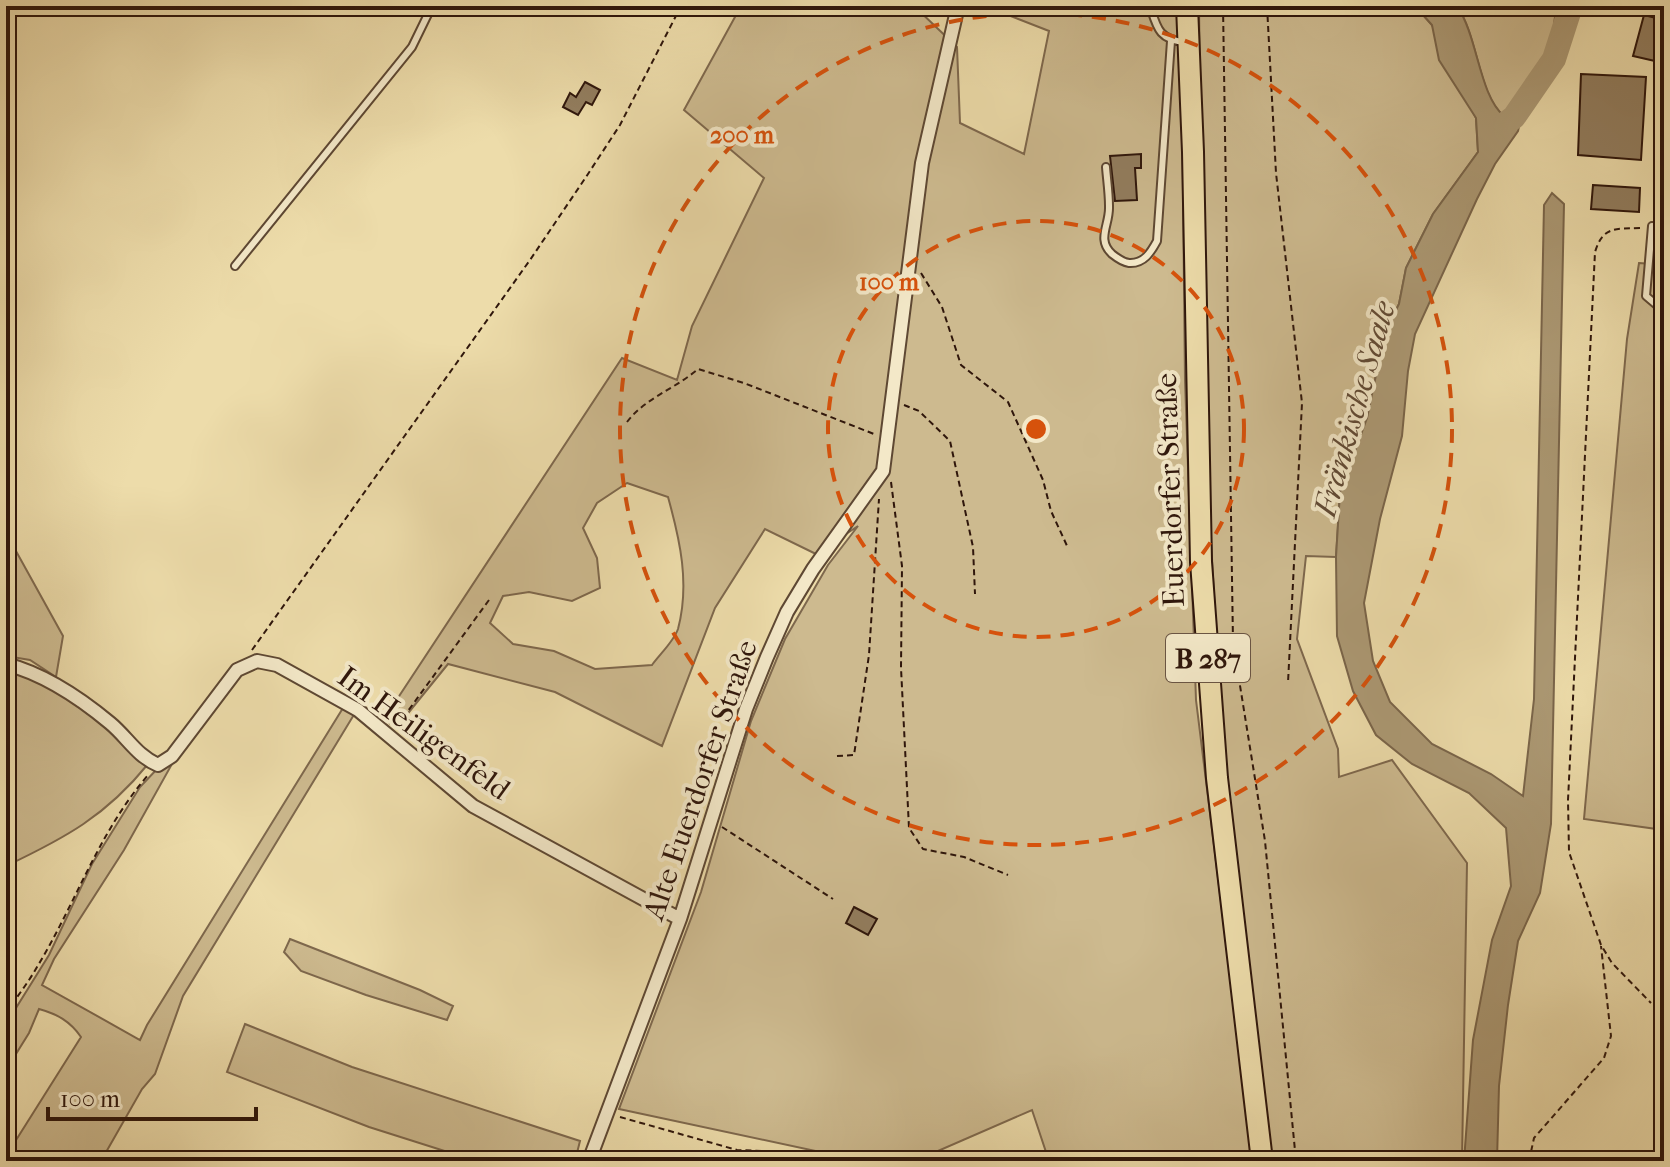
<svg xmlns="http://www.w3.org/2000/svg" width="1670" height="1167" font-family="'IM FELL French Canon',serif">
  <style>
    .green { fill: #cdba8f; stroke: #7e684d; stroke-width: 2; fill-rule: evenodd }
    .water { fill: #ac9974; stroke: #7a654a; stroke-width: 2 }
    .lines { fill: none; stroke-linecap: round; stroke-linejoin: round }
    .river { stroke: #ac9974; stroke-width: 24 }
    .building { fill: #927d5e; stroke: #2f160b; stroke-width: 2 }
    .lane-casing { stroke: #5e4833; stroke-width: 10 }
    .street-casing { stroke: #5e4833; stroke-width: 16 }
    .primary-casing { stroke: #2f160b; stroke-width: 24 }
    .path { stroke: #2f160b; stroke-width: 2; stroke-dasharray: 6 4; stroke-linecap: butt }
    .lane { stroke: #f3e8c8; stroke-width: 6 }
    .street { stroke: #f3e8c8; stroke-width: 12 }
    .primary { stroke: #eddcaa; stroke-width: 20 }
    .ring { fill: none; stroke: #d6520c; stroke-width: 4; stroke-dasharray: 14 10 }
    .labels { text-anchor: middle; stroke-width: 8; stroke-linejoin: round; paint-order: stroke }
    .shield { fill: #f3e8c8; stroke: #6a5544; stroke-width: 2 }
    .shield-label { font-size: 28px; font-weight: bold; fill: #2f160b }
    .street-label { font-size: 30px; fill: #2f160b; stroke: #f3e8c8 }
    .water-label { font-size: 32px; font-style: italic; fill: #614a35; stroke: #f3e8c8 }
    .centre { fill: #d6520c; stroke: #f3e8c8; stroke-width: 4 }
    .ring-label { font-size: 24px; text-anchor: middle; font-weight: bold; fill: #d6520c; stroke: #f3e8c8; stroke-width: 8; stroke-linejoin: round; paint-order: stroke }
  </style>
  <rect width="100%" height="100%" fill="#eddcaa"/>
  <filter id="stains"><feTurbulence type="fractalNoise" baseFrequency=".0025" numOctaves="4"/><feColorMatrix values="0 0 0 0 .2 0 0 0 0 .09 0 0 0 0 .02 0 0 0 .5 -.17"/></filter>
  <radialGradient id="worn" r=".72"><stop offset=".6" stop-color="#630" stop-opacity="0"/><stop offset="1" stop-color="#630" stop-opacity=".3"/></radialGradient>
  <path class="green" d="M 741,6 L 914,6 L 957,47 L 960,123 L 1024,154 L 1049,31 L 985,6 L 1177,6 L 1182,99 L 1185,380 L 1196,700 L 1253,1161 L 1049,1161 L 1032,1110 L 915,1161 L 862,1161 L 619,1109 L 701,892 L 751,721 L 785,639 L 828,565 L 858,526 L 816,554 L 765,529 L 715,608 L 662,746 L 555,692 L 448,664 L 396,728 L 384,719 L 622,358 L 677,380 L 692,326 L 764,178 L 684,110 ZM 627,483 L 668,497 C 680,540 690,584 678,629 C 674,641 660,654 652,665 L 595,669 L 554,651 L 513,644 L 490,623 L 503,596 L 529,592 L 572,601 L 600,588 L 597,558 L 583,528 L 597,503 Z
    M 1199,6 L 1415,6 L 1432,25 L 1476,118 L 1478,152 L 1433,214 L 1406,268 L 1399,304 L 1385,332 L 1367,418 L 1340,492 L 1336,557 L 1306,556 L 1297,639 L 1338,749 L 1339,777 L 1392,760 L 1467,863 L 1462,1161 L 1270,1161 L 1221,723 L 1204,413 Z
    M 1457,6 L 1556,6 L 1552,50 L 1504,117 C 1477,92 1479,38 1457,6 Z
    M 1639,263 L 1664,265 L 1664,830 L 1584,819 L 1627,339 Z
    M 6,533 L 63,636 L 56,677 L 30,660 L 6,656 Z
    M 6,669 L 41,681 L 98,718 L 148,764 C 106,816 65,838 6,866 Z
    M 343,708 L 355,713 L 183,996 L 155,1074 L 142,1089 L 101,1161 L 6,1161 L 6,1156 L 81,1037 C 70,1021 57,1014 39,1009 L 29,1033 L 6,1070 L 6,1024 L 49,955 L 92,864 L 140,787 L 158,768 L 172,764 L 124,850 L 54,959 L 42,985 L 140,1040 L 147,1025 Z
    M 290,939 L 420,990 L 453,1006 L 447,1020 L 366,995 L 301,971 L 284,952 Z
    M 245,1024 L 352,1067 L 580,1141 L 575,1161 L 476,1161 L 369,1127 L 227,1072 Z"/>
  <path class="water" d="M 1415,6 L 1457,6 C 1478,37 1479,95 1504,116 L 1525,101 L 1518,131 L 1495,164 L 1477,199 L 1415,334 L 1408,371 L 1402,436 L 1380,519 L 1364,603 L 1373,661 L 1390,702 L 1432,744 L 1491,774 L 1523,796 L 1534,699 L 1544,205 L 1552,193 L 1564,204 L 1551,824 L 1540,893 L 1518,941 L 1508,1005 L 1499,1086 L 1497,1161 L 1464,1161 L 1473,1040 L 1492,940 L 1511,886 L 1506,828 L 1469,793 L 1412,764 L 1376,735 L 1353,691 L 1337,636 L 1336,557 L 1340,492 L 1367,418 L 1385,332 L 1399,304 L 1406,268 L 1433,214 L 1478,152 L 1476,118 L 1439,60 L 1432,25 Z
    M 1556,6 L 1578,6 L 1563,54 L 1552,50 Z"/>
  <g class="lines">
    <path class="river" d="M 1505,124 L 1514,117 L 1554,59 L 1571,6"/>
  </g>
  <path class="building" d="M 1644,15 L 1664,20 L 1655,61 L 1633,56 Z
    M 1581,74 L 1646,77 L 1641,160 L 1578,155 Z
    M 585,82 L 600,90 L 592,105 L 586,102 L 578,115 L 563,107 L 570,93 L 576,97 Z
    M 1141,154 L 1141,168 L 1135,168 L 1137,200 L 1115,201 L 1110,156 Z
    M 1593,185 L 1640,188 L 1639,212 L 1591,209 Z
    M 854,907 L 877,919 L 868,935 L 846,923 Z"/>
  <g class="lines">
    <defs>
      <path id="lane" d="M 1150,6 C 1157,28 1159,40 1185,42
        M 1106,167 C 1107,180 1109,193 1109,206 C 1110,225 1096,239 1112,254 C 1117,258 1122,262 1129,263 C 1144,264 1151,252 1157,241 L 1171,41
        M 1652,226 L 1646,296 L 1659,307 L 1664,307
        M 235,266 L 412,47 L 432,6
        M 1655,1161 L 1664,1160"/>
      <path id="street" d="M 1664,101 L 1661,119 L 1664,135
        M 6,664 C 44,674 80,698 110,723 C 127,737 137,756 158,765 L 172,756 L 237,670 L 257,661 L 277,665 L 358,710 L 473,806 L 680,919
        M 1661,1010 L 1664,1008
        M 589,1161 L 680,919 L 746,709 L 767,657 L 787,612 L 813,569 L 883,471 L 922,163 L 958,6"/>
      <path id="primary" d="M 1187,6 L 1193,152 L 1201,562 L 1217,778 L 1262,1161"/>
    </defs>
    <use href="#lane" class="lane-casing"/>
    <use href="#street" class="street-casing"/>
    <use href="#primary" class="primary-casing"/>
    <path class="path" d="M 1223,6 L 1233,642 L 1265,841 L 1296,1161
      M 1267,6 L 1276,173 L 1302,403 L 1288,683
      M 1658,218 L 1661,149
      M 1640,228 C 1615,229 1603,226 1595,252 L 1568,800 L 1569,852 L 1601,945 L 1612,963 L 1651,1003
      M 921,273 L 942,307 L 961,365 L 1008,402 L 1043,480 L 1051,511 L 1068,548
      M 904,405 L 919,411 L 950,441 L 973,547 L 975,594
      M 627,422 C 645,398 675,389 698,369 L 744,383 L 874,434
      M 891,482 L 902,566 L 901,668 L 909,828 L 923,849 L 964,857 L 1008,875
      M 252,650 L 530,260 L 586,177 L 620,125 L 681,6
      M 397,726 L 489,600
      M 837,756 L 854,755 L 869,655 L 879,499
      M 722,827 L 833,899
      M 6,1013 C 16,998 28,983 37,967 C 76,903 99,831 149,774
      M 620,1117 L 737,1150 L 764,1151 L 803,1161
      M 737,1151 L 737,1161
      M 1529,1161 L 1534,1138 L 1604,1058 L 1611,1036 L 1601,946"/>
    <use href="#lane" class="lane"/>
    <use href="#street" class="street"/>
    <use href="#primary" class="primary"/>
  </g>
  <g class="ring">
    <circle cx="1036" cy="429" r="208"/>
    <circle cx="1036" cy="429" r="416"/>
  </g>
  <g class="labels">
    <rect class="shield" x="1166" y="634" width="84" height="48" rx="6"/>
    <g class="shield-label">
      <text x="1208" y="668">B 287</text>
    </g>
    <g class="street-label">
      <text transform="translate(1170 490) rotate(-92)" y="10">Euerdorfer Straße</text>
      <text transform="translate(424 733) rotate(36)" y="10">Im Heiligenfeld</text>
      <text transform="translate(700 780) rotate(-71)" y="10">Alte Euerdorfer Straße</text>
    </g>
    <g class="water-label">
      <text transform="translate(1354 409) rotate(-74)" y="11">Fränkische Saale</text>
    </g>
  </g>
  <circle cx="1036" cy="429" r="12" class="centre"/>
  <g class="ring-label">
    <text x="742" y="143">200 m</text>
    <text x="889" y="290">100 m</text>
  </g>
  <rect width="1670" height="1167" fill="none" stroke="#eddcaa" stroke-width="32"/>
  <rect x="8" y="8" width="1654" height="1151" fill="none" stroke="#2f160b" stroke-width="4"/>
  <rect x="16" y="16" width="1638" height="1135" fill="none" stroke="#2f160b" stroke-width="2"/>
  <path d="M48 1107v12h208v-12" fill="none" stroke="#2f160b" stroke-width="4"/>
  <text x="60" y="1107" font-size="24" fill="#2f160b" stroke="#f3e8c8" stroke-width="6" paint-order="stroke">100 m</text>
  <rect width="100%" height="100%" filter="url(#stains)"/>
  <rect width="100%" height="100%" fill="url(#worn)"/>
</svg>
